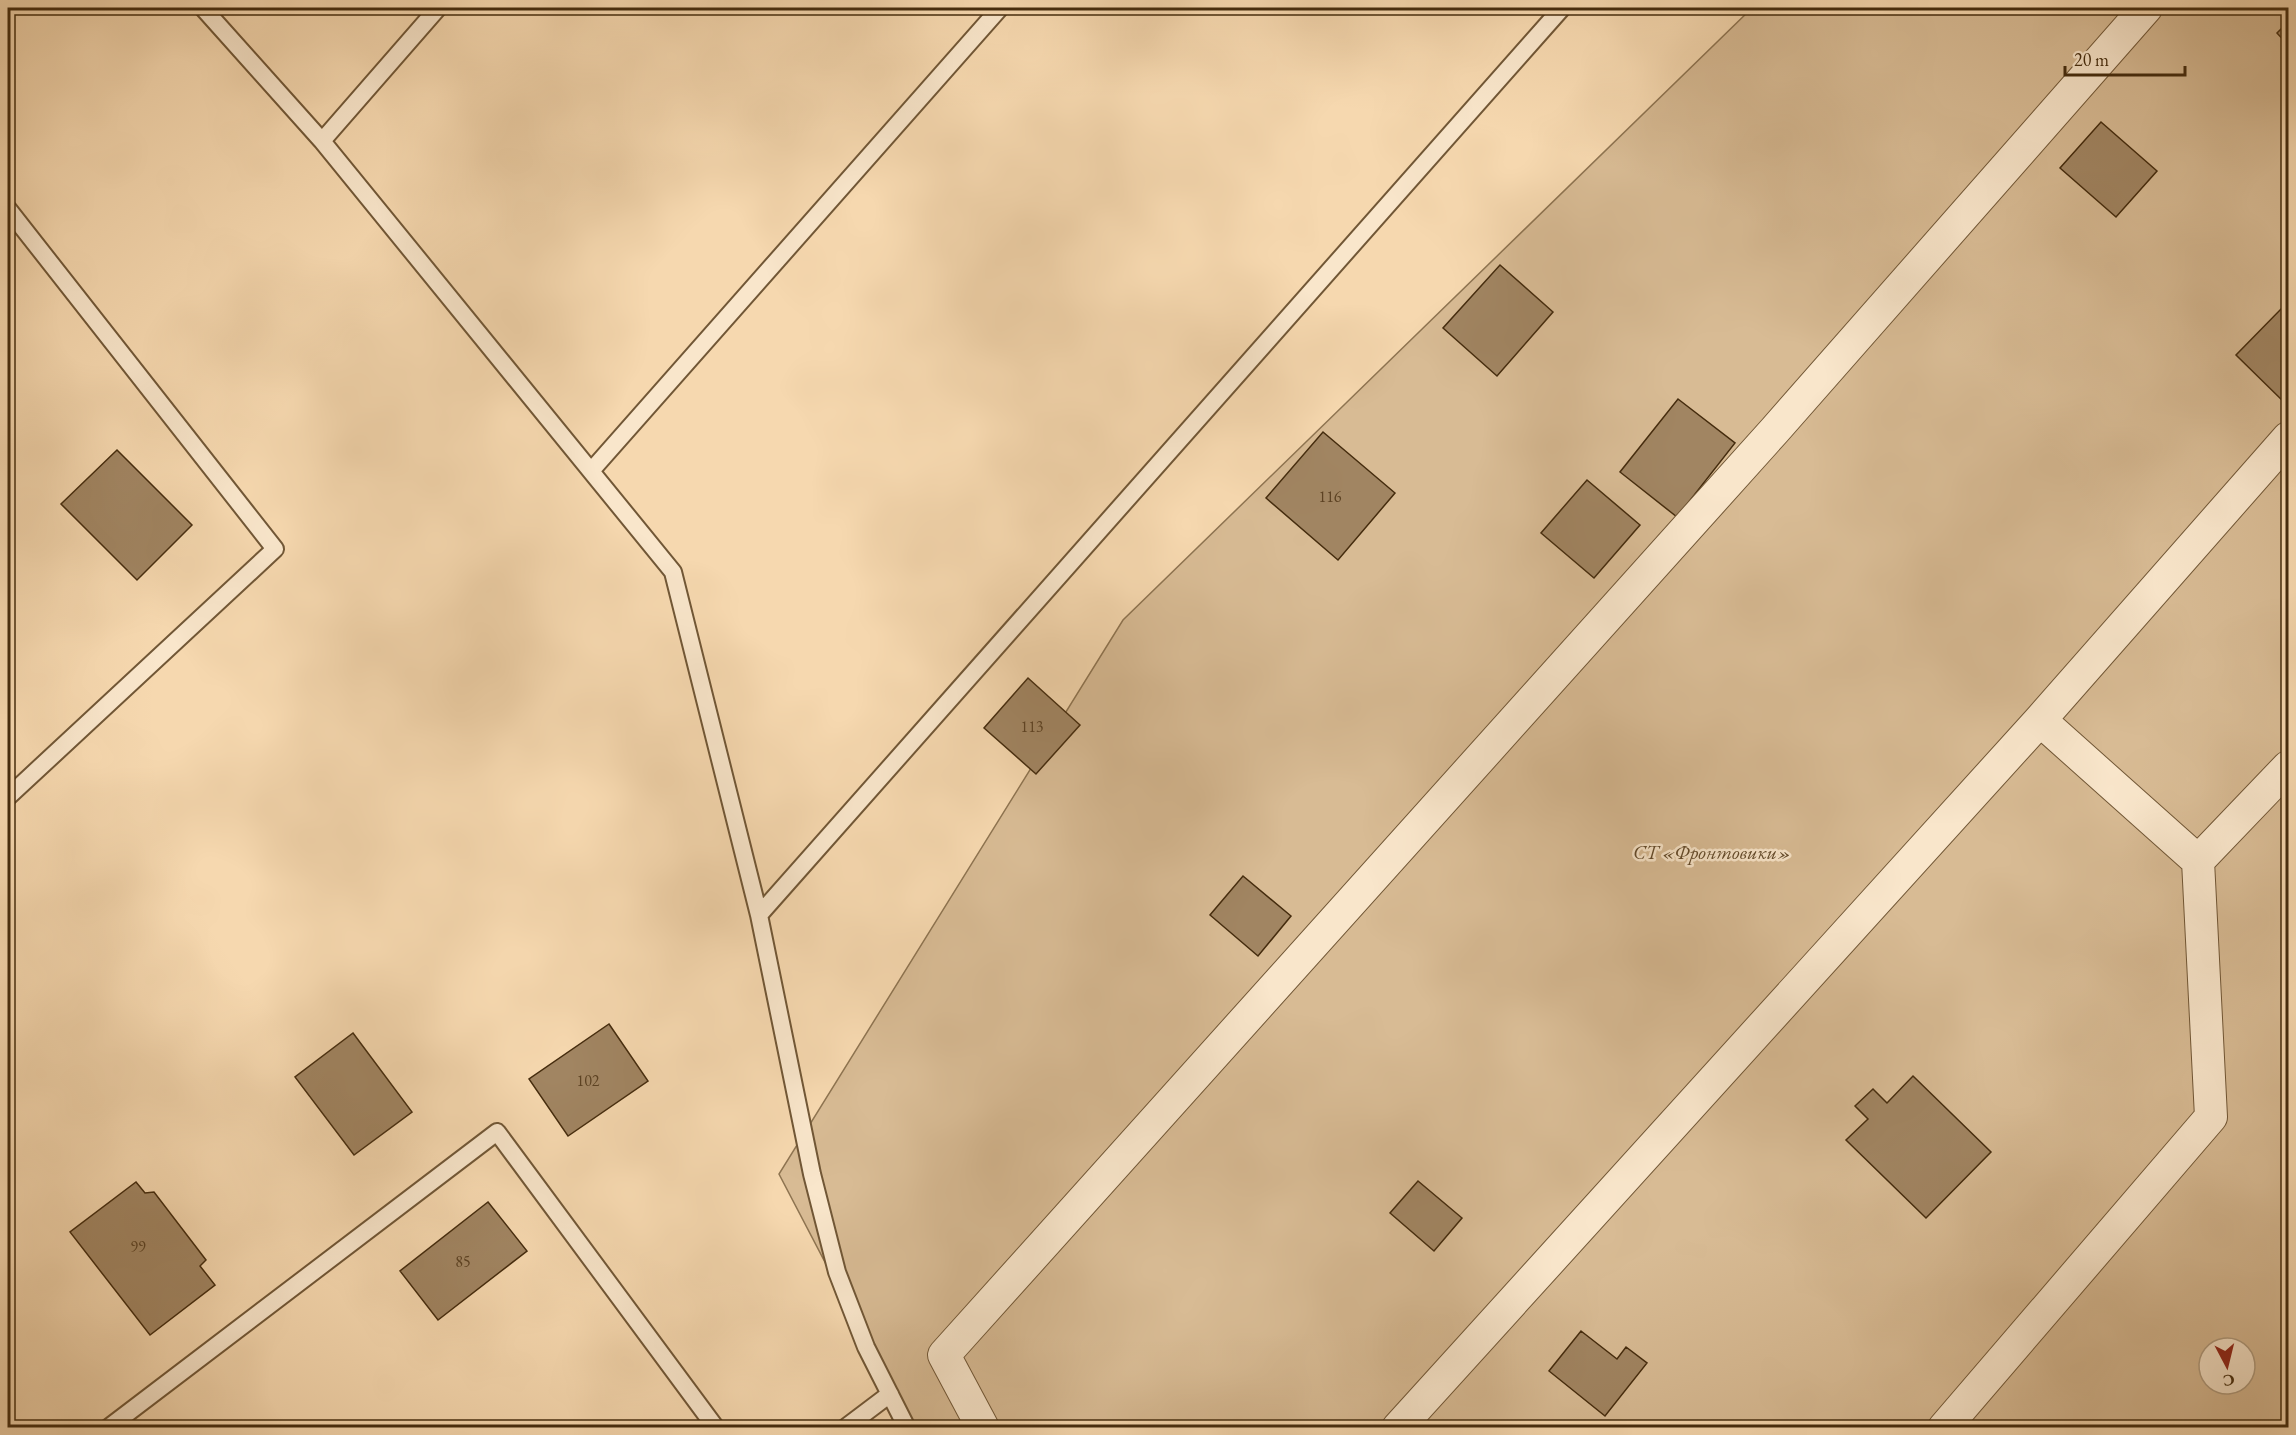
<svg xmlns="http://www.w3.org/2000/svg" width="2296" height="1435" font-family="'EB Garamond',serif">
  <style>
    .green { fill: #d8bb94; stroke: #8e7451; stroke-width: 1.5; fill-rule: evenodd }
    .building { fill: #a18562; stroke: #452c0e; stroke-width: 1.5 }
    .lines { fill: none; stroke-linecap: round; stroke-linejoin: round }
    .service-casing { stroke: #715736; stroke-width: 20 }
    .minor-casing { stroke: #715736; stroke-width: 34 }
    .service { stroke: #f9e6cb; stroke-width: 16 }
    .minor { stroke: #f9e6cb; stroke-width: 32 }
    .labels { text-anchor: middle; stroke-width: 5; stroke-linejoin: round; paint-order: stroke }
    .number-label { font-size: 16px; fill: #5c4223 }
    .park-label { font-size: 20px; font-style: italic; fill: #624929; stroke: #f9e6cb }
  </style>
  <rect width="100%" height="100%" fill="#f6d8af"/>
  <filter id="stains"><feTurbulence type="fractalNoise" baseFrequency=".00333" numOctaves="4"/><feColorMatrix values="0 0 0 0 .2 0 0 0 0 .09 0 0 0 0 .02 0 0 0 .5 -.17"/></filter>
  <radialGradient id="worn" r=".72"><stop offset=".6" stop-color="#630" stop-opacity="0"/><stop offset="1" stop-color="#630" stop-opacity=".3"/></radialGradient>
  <path class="green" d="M 1752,8 L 2288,8 L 2288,1427 L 911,1427 L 779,1174 L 1123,620 ZM 2209,1348 L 2245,1348 L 2245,1384 L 2209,1384 Z"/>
  <path class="building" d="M 2288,22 L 2288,45 L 2277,33 Z
    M 2101,122 L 2157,171 L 2116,217 L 2060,168 Z
    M 1500,265 L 1553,312 L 1497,376 L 1443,328 Z
    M 2281,309 L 2288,316 L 2288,406 L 2236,355 Z
    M 1678,399 L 1735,443 L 1677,517 L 1620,472 Z
    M 1323,432 L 1395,493 L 1338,560 L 1266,498 Z
    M 117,450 L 192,525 L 137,580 L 61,504 Z
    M 1587,480 L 1640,525 L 1594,578 L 1541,533 Z
    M 1028,678 L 1080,725 L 1036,774 L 984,728 Z
    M 1243,876 L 1291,916 L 1258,956 L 1210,915 Z
    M 609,1024 L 648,1081 L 568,1136 L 529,1079 Z
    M 353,1033 L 412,1112 L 354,1155 L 295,1077 Z
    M 1913,1076 L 1991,1152 L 1926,1218 L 1846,1140 L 1868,1119 L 1855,1106 L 1873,1089 L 1887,1103 Z
    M 1418,1181 L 1462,1218 L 1434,1251 L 1390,1213 Z
    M 136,1182 L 145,1193 L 154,1192 L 206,1260 L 200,1266 L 215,1285 L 150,1335 L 70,1232 Z
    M 488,1202 L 527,1251 L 438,1320 L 400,1271 Z
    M 1581,1331 L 1617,1359 L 1626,1347 L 1647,1363 L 1605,1416 L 1549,1371 Z"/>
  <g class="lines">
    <defs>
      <path id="service" d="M 203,8 L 322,141 L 673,572 L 759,915 L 812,1174 L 837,1272 L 866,1347 L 907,1428
        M 322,141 L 438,8
        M 8,209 L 275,549 L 8,797
        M 591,471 L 1000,8
        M 759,915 L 1562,8
        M 108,1428 L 497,1132 L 716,1428
        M 845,1428 L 890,1394"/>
      <path id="minor" d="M 2040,720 L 2198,861
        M 983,1428 L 944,1355 L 1775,430 L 2146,8
        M 1398,1428 L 2040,720 L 2288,438
        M 1944,1428 L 2211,1117 L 2198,861 L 2288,767"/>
    </defs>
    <use href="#service" class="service-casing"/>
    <use href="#minor" class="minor-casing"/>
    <use href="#service" class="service"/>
    <use href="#minor" class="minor"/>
  </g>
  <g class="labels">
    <g class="number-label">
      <text x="1330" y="502">116</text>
      <text x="1032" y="732">113</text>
      <text x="588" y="1086">102</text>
      <text x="138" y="1252">99</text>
      <text x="463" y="1267">85</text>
    </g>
    <g class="park-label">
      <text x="1712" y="859">СТ «Фронтовики»</text>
    </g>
  </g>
  <rect width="2296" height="1435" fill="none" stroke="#f6d8af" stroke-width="30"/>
  <rect x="9" y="9" width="2278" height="1417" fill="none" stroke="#452c0e" stroke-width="3"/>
  <rect x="15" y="15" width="2266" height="1405" fill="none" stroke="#452c0e" stroke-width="1.5"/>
  <g transform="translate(2227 1366) rotate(173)"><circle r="28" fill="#f9e6cb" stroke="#b19c7f" stroke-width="1.5"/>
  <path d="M0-4.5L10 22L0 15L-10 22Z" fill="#8f2418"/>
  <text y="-9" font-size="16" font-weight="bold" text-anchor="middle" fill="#452c0e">С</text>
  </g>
  <path d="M2065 66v9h120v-9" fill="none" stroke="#452c0e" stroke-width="3"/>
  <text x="2074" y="66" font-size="18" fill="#452c0e" stroke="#f9e6cb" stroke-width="4.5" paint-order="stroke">20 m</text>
  <rect width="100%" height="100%" filter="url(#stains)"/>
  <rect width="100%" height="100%" fill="url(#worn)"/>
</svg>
